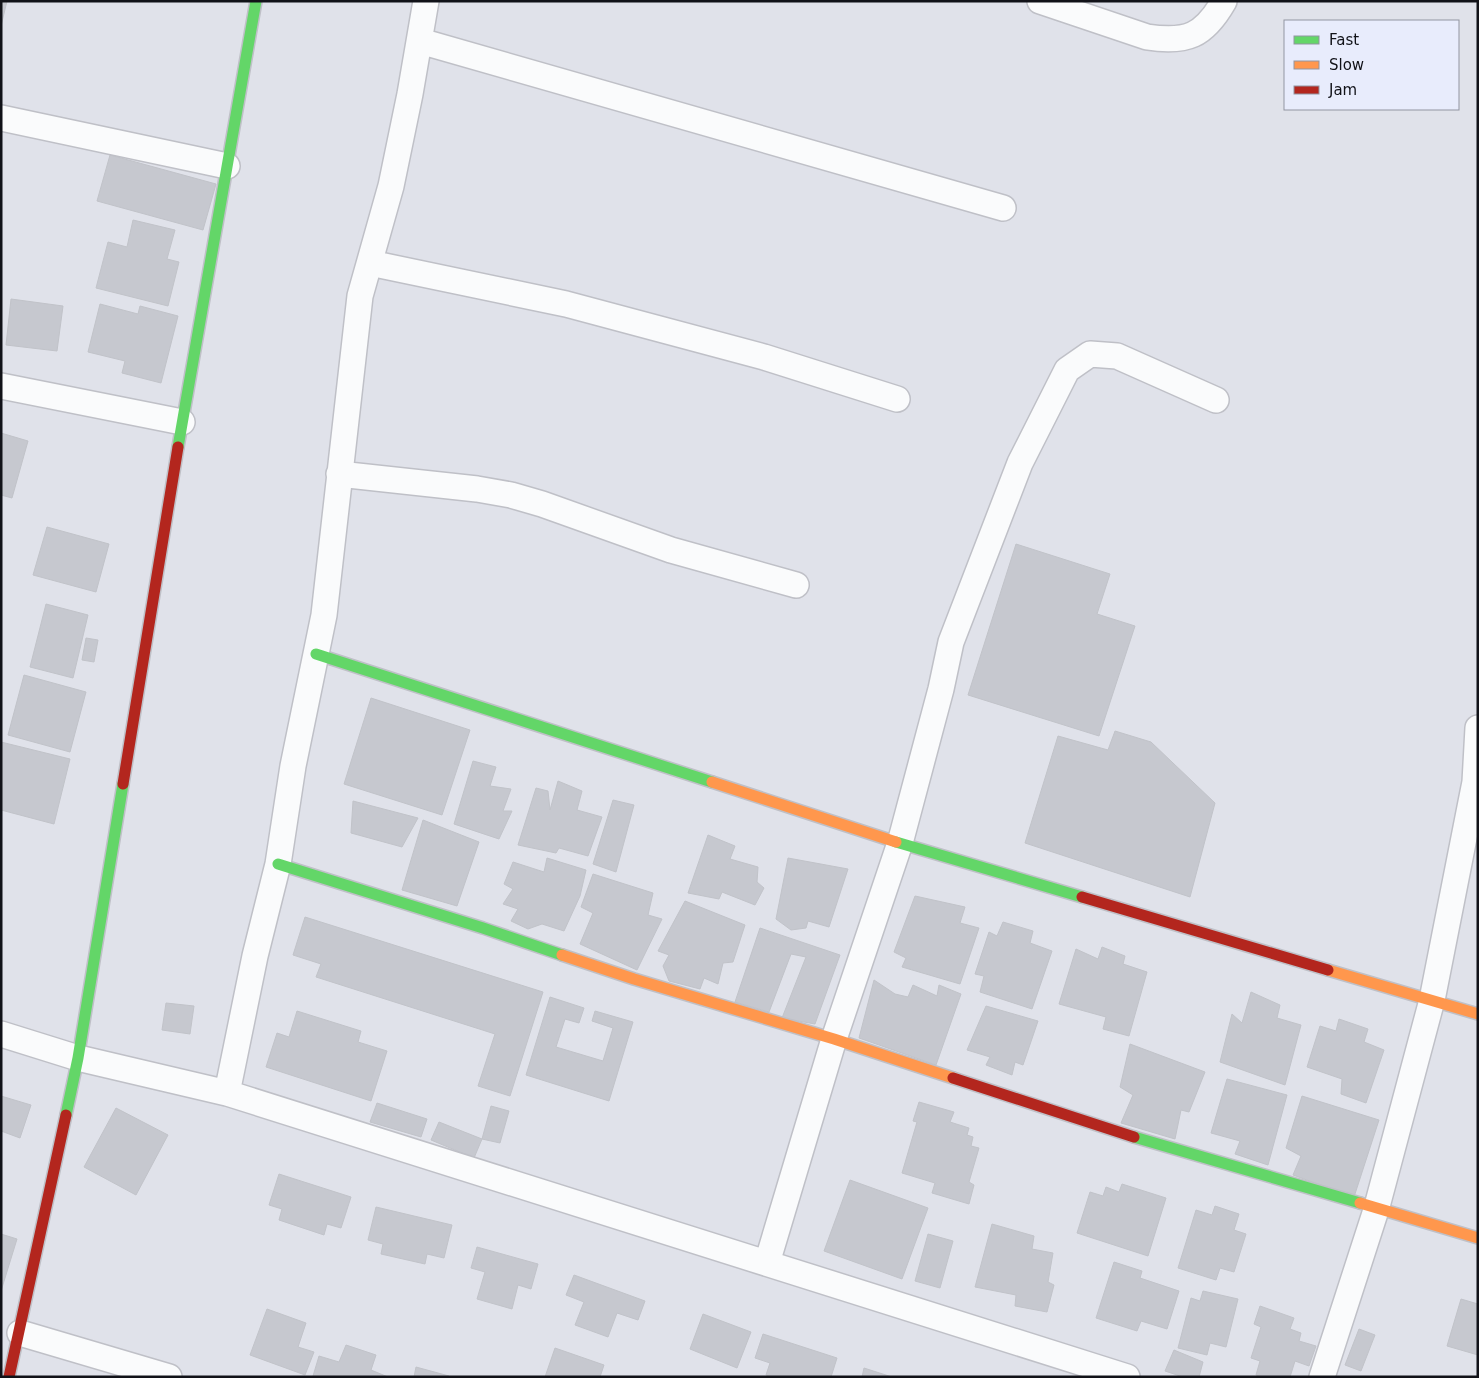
<svg xmlns="http://www.w3.org/2000/svg" width="1479" height="1378" font-family="'DejaVu Sans',sans-serif">
  <style>
    .building { fill: #c6c8cf; stroke: #c1c3c9 }
    .lines { fill: none; stroke-linecap: round; stroke-linejoin: round }
    .street-casing { stroke: #bfc0c7; stroke-width: 28 }
    .fast-casing { stroke: #bfc0c7; stroke-width: 14 }
    .slow-casing { stroke: #bfc0c7; stroke-width: 14 }
    .jam-casing { stroke: #bfc0c7; stroke-width: 14 }
    .street { stroke: #fafbfc; stroke-width: 25 }
    .fast { stroke: #63d668; stroke-width: 11 }
    .slow { stroke: #ff974d; stroke-width: 11 }
    .jam { stroke: #b3261e; stroke-width: 11 }
  </style>
  <rect width="100%" height="100%" fill="#e0e2ea"/>
  <path class="building" d="M 1,1 L 7,1 L 1,26 Z
    M 110,155 L 216,184 L 203,230 L 97,201 Z
    M 133,220 L 175,230 L 167,259 L 179,262 L 168,306 L 96,288 L 108,242 L 127,247 Z
    M 11,299 L 63,306 L 57,351 L 6,345 Z
    M 100,304 L 138,314 L 140,306 L 178,316 L 161,383 L 122,373 L 125,361 L 88,352 Z
    M 1,433 L 28,441 L 12,498 L 1,495 Z
    M 47,527 L 109,544 L 96,592 L 33,575 Z
    M 1016,544 L 1110,574 L 1097,614 L 1135,626 L 1099,736 L 968,695 Z
    M 46,604 L 88,615 L 73,678 L 30,667 Z
    M 86,638 L 98,640 L 94,662 L 82,660 Z
    M 24,675 L 86,692 L 70,752 L 8,735 Z
    M 371,698 L 470,730 L 442,815 L 344,784 Z
    M 1115,731 L 1151,742 L 1215,803 L 1190,897 L 1025,843 L 1058,736 L 1108,750 Z
    M 1,742 L 70,759 L 54,824 L 1,810 Z
    M 473,761 L 496,767 L 490,786 L 511,789 L 503,811 L 512,811 L 499,839 L 454,824 Z
    M 558,781 L 582,791 L 577,810 L 602,817 L 588,856 L 559,848 L 556,853 L 518,845 L 536,788 L 548,791 L 550,810 Z
    M 613,800 L 634,805 L 616,872 L 593,864 Z
    M 353,801 L 418,818 L 402,847 L 351,833 Z
    M 423,820 L 479,842 L 457,906 L 402,890 Z
    M 708,835 L 735,846 L 730,859 L 758,867 L 757,882 L 764,888 L 755,905 L 722,892 L 719,899 L 688,893 Z
    M 547,858 L 586,870 L 580,896 L 564,931 L 542,924 L 528,929 L 511,921 L 518,909 L 503,904 L 513,889 L 504,884 L 513,862 L 544,872 Z
    M 788,858 L 848,869 L 829,927 L 808,921 L 806,928 L 791,930 L 776,919 Z
    M 593,874 L 653,893 L 648,915 L 662,919 L 637,970 L 580,944 L 593,913 L 581,907 Z
    M 915,896 L 965,907 L 960,923 L 979,928 L 960,984 L 902,967 L 906,958 L 894,952 Z
    M 685,901 L 745,925 L 733,962 L 723,963 L 718,984 L 704,978 L 700,989 L 669,981 L 663,966 L 669,955 L 658,951 Z
    M 305,917 L 543,992 L 510,1096 L 478,1086 L 495,1034 L 316,977 L 321,964 L 293,955 Z
    M 1003,922 L 1033,931 L 1030,943 L 1052,951 L 1032,1009 L 980,992 L 984,976 L 975,974 L 989,932 L 997,936 Z
    M 760,928 L 840,955 L 815,1024 L 782,1018 L 806,957 L 791,954 L 769,1012 L 735,1002 Z
    M 1102,947 L 1125,956 L 1123,964 L 1147,972 L 1129,1036 L 1103,1029 L 1106,1017 L 1059,1004 L 1076,949 L 1098,959 Z
    M 874,980 L 895,994 L 908,997 L 913,985 L 937,996 L 939,985 L 961,994 L 936,1065 L 859,1038 Z
    M 1251,992 L 1280,1005 L 1277,1018 L 1301,1025 L 1285,1085 L 1220,1062 L 1232,1014 L 1242,1023 Z
    M 550,997 L 584,1008 L 579,1023 L 565,1019 L 556,1047 L 603,1061 L 613,1028 L 592,1021 L 595,1011 L 633,1022 L 609,1101 L 526,1075 Z
    M 166,1003 L 194,1006 L 190,1034 L 162,1030 Z
    M 986,1006 L 1038,1021 L 1023,1065 L 1015,1062 L 1012,1075 L 986,1065 L 990,1057 L 967,1050 Z
    M 297,1011 L 361,1031 L 358,1042 L 387,1051 L 371,1101 L 266,1067 L 277,1033 L 289,1037 Z
    M 1339,1019 L 1368,1029 L 1364,1042 L 1384,1050 L 1366,1103 L 1341,1094 L 1342,1079 L 1307,1067 L 1320,1026 L 1336,1031 Z
    M 1130,1044 L 1205,1072 L 1189,1112 L 1181,1110 L 1175,1139 L 1121,1123 L 1133,1095 L 1120,1087 Z
    M 1227,1079 L 1287,1095 L 1268,1165 L 1235,1154 L 1240,1141 L 1211,1133 Z
    M 1,1096 L 31,1105 L 20,1138 L 1,1131 Z
    M 1302,1096 L 1379,1120 L 1354,1197 L 1293,1175 L 1301,1156 L 1286,1148 Z
    M 919,1102 L 954,1112 L 950,1122 L 969,1128 L 967,1135 L 973,1137 L 971,1146 L 979,1148 L 969,1182 L 974,1185 L 969,1204 L 932,1193 L 935,1183 L 902,1173 L 917,1122 L 913,1121 Z
    M 377,1103 L 427,1119 L 421,1137 L 370,1122 Z
    M 491,1106 L 509,1111 L 500,1143 L 482,1139 Z
    M 116,1108 L 168,1135 L 136,1195 L 84,1167 Z
    M 439,1122 L 482,1139 L 474,1158 L 431,1140 Z
    M 279,1174 L 351,1197 L 341,1228 L 327,1224 L 324,1235 L 279,1220 L 282,1209 L 269,1205 Z
    M 850,1180 L 928,1208 L 902,1279 L 824,1251 Z
    M 1122,1184 L 1166,1198 L 1148,1256 L 1077,1233 L 1090,1192 L 1103,1196 L 1106,1187 L 1119,1192 Z
    M 1215,1206 L 1239,1214 L 1234,1230 L 1246,1234 L 1234,1272 L 1220,1268 L 1216,1280 L 1178,1268 L 1196,1210 L 1212,1215 Z
    M 376,1207 L 452,1225 L 444,1258 L 427,1254 L 425,1264 L 381,1254 L 383,1244 L 368,1240 Z
    M 992,1224 L 1034,1236 L 1032,1249 L 1053,1253 L 1048,1282 L 1054,1285 L 1047,1312 L 1015,1306 L 1016,1295 L 975,1287 Z
    M 1,1234 L 17,1239 L 1,1291 Z
    M 928,1234 L 953,1241 L 940,1288 L 915,1281 Z
    M 477,1247 L 538,1264 L 531,1289 L 518,1285 L 512,1309 L 477,1299 L 485,1272 L 471,1268 Z
    M 1114,1262 L 1142,1271 L 1140,1278 L 1179,1291 L 1167,1329 L 1141,1321 L 1137,1331 L 1096,1318 Z
    M 574,1275 L 645,1301 L 638,1320 L 617,1313 L 608,1337 L 575,1325 L 584,1302 L 566,1295 Z
    M 1203,1291 L 1238,1299 L 1226,1347 L 1210,1343 L 1207,1355 L 1178,1348 L 1191,1298 L 1200,1301 Z
    M 1461,1299 L 1478,1304 L 1478,1355 L 1447,1346 Z
    M 1260,1306 L 1294,1318 L 1290,1329 L 1301,1333 L 1299,1341 L 1316,1346 L 1309,1366 L 1295,1361 L 1290,1377 L 1262,1377 L 1256,1375 L 1260,1361 L 1251,1358 L 1261,1327 L 1254,1324 Z
    M 267,1309 L 306,1323 L 298,1347 L 314,1352 L 305,1375 L 250,1355 Z
    M 703,1314 L 751,1332 L 737,1368 L 690,1349 Z
    M 1359,1329 L 1375,1335 L 1361,1371 L 1345,1365 Z
    M 763,1334 L 837,1358 L 831,1377 L 772,1377 L 766,1375 L 770,1363 L 755,1358 Z
    M 346,1345 L 376,1355 L 371,1370 L 388,1377 L 313,1376 L 319,1356 L 339,1362 Z
    M 555,1348 L 604,1365 L 600,1377 L 545,1377 Z
    M 1174,1350 L 1203,1362 L 1199,1377 L 1183,1377 L 1165,1371 Z
    M 416,1367 L 449,1376 L 449,1377 L 414,1377 Z
    M 864,1368 L 892,1377 L 862,1377 Z"/>
  <g class="lines">
    <defs>
      <path id="street" d="M 1040,1 L 1147,37 C 1187,43 1204,36 1224,1
        M 420,41 L 1003,208
        M 1,118 L 227,166
        M 370,263 L 566,304 L 764,357 L 897,399
        M 1,386 L 182,422
        M 339,474 L 477,489 L 511,495 L 542,504 L 671,550 L 796,585
        M 1,1034 L 78,1058 L 227,1093 L 1127,1377
        M 227,1093 L 255,956 L 278,864 L 293,766 L 324,615 L 360,296 L 391,186 L 410,94 L 426,1
        M 767,1263 L 834,1039 L 900,843 L 941,689 L 951,642 L 1020,463 L 1067,370 L 1090,354 L 1117,356 L 1216,400
        M 20,1333 L 169,1377
        M 1322,1377 L 1376,1210 L 1432,1000 L 1475,782 L 1478,728"/>
      <path id="fast" d="M 178,447 L 256,1
        M 316,654 L 712,782
        M 896,842 L 1082,897
        M 278,864 L 483,928 L 562,955
        M 66,1115 L 78,1058 L 123,784
        M 1134,1137 L 1360,1203"/>
      <path id="slow" d="M 712,782 L 896,842
        M 562,955 L 634,979 L 834,1039 L 953,1078
        M 1328,970 L 1478,1014
        M 1360,1203 L 1478,1238"/>
      <path id="jam" d="M 123,784 L 178,447
        M 1082,897 L 1328,970
        M 953,1078 L 1134,1137
        M 9,1377 L 66,1115"/>
    </defs>
    <use href="#street" class="street-casing"/>
    <use href="#fast" class="fast-casing"/>
    <use href="#slow" class="slow-casing"/>
    <use href="#jam" class="jam-casing"/>
    <use href="#street" class="street"/>
    <use href="#fast" class="fast"/>
    <use href="#slow" class="slow"/>
    <use href="#jam" class="jam"/>
  </g>
  <rect width="1479" height="1378" fill="none" stroke="#111218" stroke-width="5"/>
  <rect x="1284" y="20" width="175" height="90" fill="#e8ecfc" stroke="#9295a1"/>
  <rect x="1294" y="36" width="25" height="8" fill="#63d668" stroke="#9295a1"/>
  <text x="1329" y="45" font-size="15" fill="#111218">Fast</text>
  <rect x="1294" y="61" width="25" height="8" fill="#ff974d" stroke="#9295a1"/>
  <text x="1329" y="70" font-size="15" fill="#111218">Slow</text>
  <rect x="1294" y="86" width="25" height="8" fill="#b3261e" stroke="#9295a1"/>
  <text x="1329" y="95" font-size="15" fill="#111218">Jam</text>
</svg>
